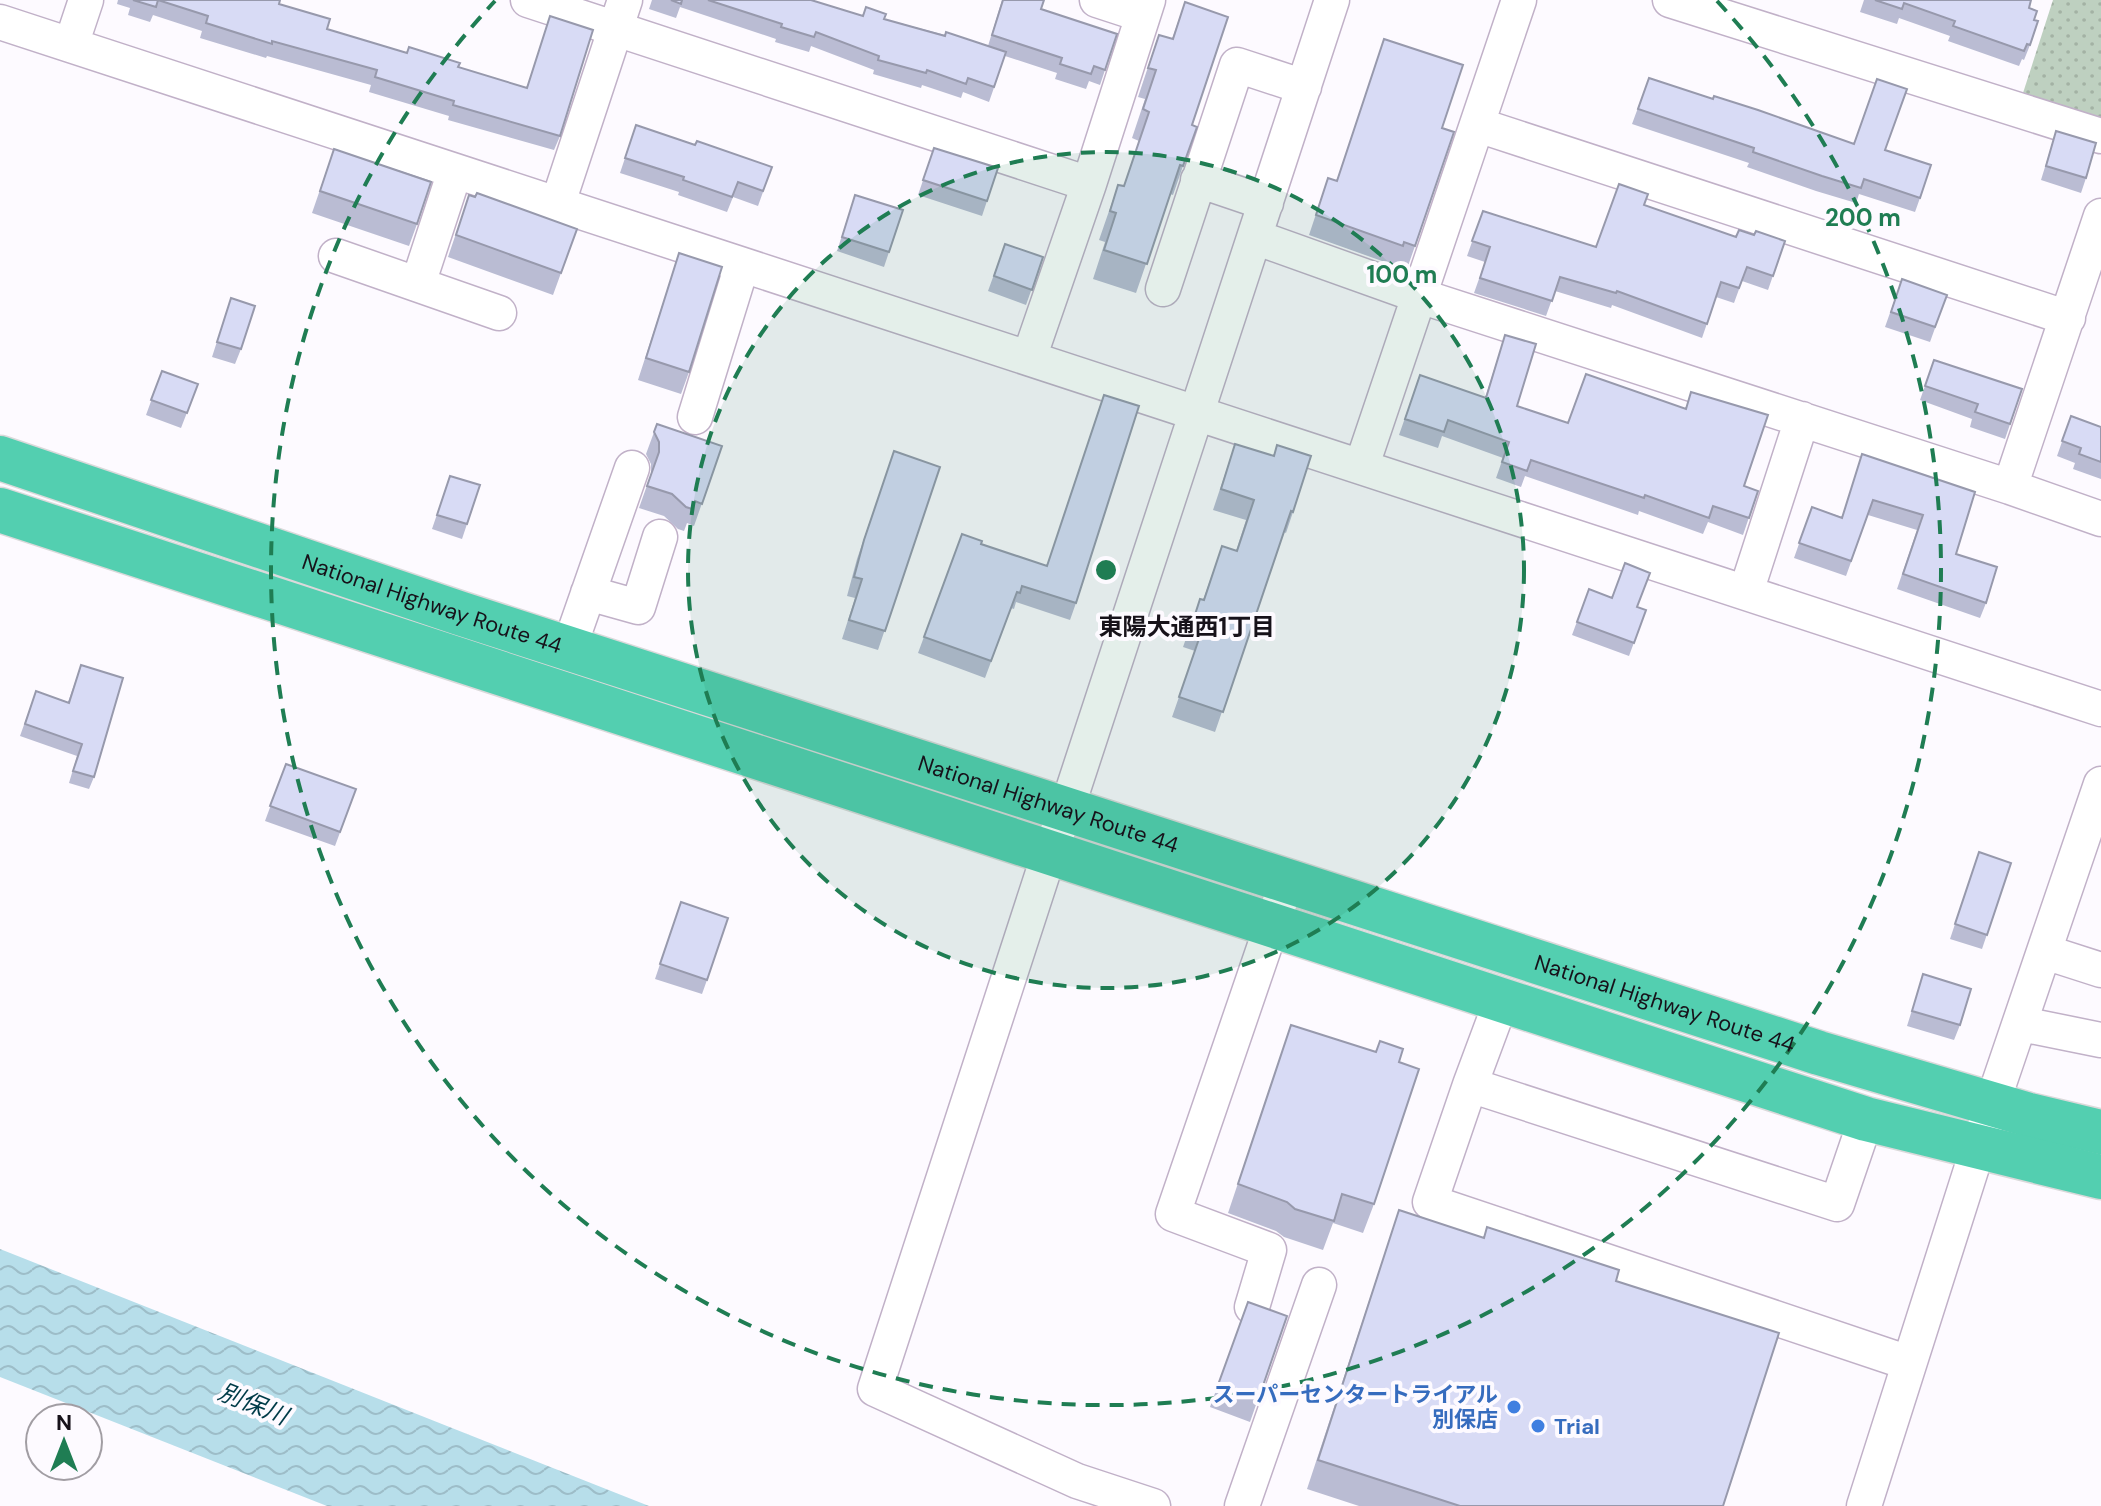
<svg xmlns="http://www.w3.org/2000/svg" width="2101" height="1506" font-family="'DM Sans','Noto Sans JP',sans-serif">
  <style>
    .grass { fill: url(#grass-dots) }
    .water { fill: url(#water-waves) }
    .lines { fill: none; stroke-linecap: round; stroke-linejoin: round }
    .minor-casing { stroke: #c1b1c8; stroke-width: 37 }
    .highway-casing { stroke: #dad9da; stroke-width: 47 }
    .minor { stroke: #fff; stroke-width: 34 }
    .highway { stroke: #53cfb0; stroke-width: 44 }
    .wall { fill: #babcd3 }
    .building { fill: #d8dbf5; stroke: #9799ac; stroke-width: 2 }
    .ring { fill: none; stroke: #1f7d53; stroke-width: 4; stroke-dasharray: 14 10 }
    .shop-dot { fill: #3f7fe0; stroke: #fdfaff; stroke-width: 3 }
    .labels { text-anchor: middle; stroke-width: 8; stroke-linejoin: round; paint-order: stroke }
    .street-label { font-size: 22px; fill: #17121a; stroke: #fdfaff }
    .shop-label { font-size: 22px; font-weight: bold; fill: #366cbe; stroke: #fdfaff; text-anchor: end }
    .neighbourhood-label { font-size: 24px; font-weight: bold; fill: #17121a; stroke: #fdfaff }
    .water-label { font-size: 24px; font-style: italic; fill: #003b48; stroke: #fdfaff }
    .centre { fill: #1f7d53; stroke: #fdfaff; stroke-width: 4 }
    .ring-label { font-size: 24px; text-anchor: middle; font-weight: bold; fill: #1f7d53; stroke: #fdfaff; stroke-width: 8; stroke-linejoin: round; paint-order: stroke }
  </style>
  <defs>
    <pattern id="grass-dots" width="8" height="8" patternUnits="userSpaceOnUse" patternTransform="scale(2)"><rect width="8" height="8" fill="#bed0c0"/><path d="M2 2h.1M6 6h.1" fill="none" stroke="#a3b2a4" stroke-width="1.8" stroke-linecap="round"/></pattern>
    <pattern id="water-waves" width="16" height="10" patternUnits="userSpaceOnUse" patternTransform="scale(2)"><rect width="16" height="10" fill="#b7deea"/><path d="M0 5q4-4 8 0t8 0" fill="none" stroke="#9dbdc8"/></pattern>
  </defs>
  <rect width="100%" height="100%" fill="#fdfaff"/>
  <path class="grass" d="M 2053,0 L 2101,0 L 2101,118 L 2023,93 Z"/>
  <path class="water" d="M 0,1249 L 649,1506 L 327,1506 L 0,1377 Z"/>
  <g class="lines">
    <defs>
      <path id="minor" d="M 528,0 L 1089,184
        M 1097,0 L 1143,15
        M 1670,0 L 2101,136
        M 0,22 L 2101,709
        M 71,45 L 86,0
        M 1478,125 L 2068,318
        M 1198,180 L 1266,203
        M 557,206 L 625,0
        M 1255,237 L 1420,296 L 2010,487 L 2101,519
        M 336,256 L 499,313
        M 418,284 L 455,171
        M 1163,289 L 1237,65 L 1304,87
        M 1029,358 L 1089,184 L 1148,0
        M 695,417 L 742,265
        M 1362,465 L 1519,0
        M 2010,487 L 2101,216
        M 1746,592 L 1802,419
        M 588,593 L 638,607 L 660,537
        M 569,648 L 632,468
        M 2045,952 L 2101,970
        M 1502,999 L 1470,1085 L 1837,1204 L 1866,1119
        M 2021,1024 L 2101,1040
        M 1470,1085 L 1430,1202 L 1909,1363
        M 1252,1307 L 1269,1250 L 1173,1214 L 1287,881
        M 1153,1506 L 1077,1481 L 875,1389 L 1050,851 L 1067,808 L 1332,0
        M 1242,1506 L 1319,1285
        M 1864,1506 L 1992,1104 L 2101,784"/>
      <g id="highway">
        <path id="s1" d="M 0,458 L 459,613 L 1819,1053 L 2029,1115 L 2101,1132"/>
        <path d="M 0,510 L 1866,1119 L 2101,1177"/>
      </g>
    </defs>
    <use href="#minor" class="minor-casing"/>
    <use href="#highway" class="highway-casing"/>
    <use href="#minor" class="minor"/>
    <use href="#highway" class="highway"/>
  </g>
  <path class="wall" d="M 118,0 L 280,0 L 279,4 L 327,29 L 527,88 L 550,16 L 560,136 L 554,150 L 448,120 L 449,116 L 369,92 L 371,85 L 267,56 L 266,58 L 200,38 L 202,31 L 153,15 L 150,22 L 128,15 L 130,8 L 117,4 Z
    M 652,0 L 811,0 L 863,16 L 884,19 L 988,46 L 1002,0 L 1044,0 L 1041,9 L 1105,70 L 1100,85 L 1089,81 L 1086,89 L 1055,79 L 1057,73 L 1005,56 L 989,102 L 963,92 L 961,98 L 922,85 L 921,88 L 873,74 L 874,70 L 811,46 L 809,52 L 775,42 L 776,39 L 680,7 L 676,18 L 649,9 Z
    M 1864,0 L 2031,0 L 2029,8 L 2034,20 L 2030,45 L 2024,60 L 2022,59 L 2019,66 L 1948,41 L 1950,36 L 1899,18 L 1897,24 L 1860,12 Z
    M 1185,2 L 1192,125 L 1183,166 L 1173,195 L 1170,194 L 1136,293 L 1093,279 L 1105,242 L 1099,240 L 1118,185 L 1124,186 L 1139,141 L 1132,138 L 1145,99 L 1138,97 L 1149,64 L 1159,35 L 1172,39 Z
    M 1649,78 L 1854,144 L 1885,150 L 1920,198 L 1915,212 L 1859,194 L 1856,203 L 1816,191 L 1747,167 L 1749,163 L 1632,124 Z
    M 636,125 L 695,145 L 772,167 L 758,206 L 733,197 L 727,212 L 678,195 L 679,192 L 620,173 Z
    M 1442,128 L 1415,246 L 1408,266 L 1397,263 L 1396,266 L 1309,235 L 1328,178 L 1337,181 Z
    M 2056,131 L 2086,178 L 2081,193 L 2041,180 Z
    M 934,148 L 998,168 L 982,216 L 918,195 Z
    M 334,149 L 417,224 L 409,246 L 312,213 Z
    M 469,195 L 561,273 L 553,295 L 448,257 Z
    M 855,195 L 889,252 L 884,267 L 837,251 Z
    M 1644,205 L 1736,237 L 1754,235 L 1785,241 L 1768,290 L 1742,281 L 1734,303 L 1716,297 L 1702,338 L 1612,305 L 1611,308 L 1555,291 L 1546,316 L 1474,293 L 1485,262 L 1467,256 L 1483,211 L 1596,247 Z
    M 1005,244 L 1043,257 L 1026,305 L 988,291 Z
    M 679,253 L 689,372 L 681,394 L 638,380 Z
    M 1902,279 L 1947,295 L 1930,342 L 1885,327 Z
    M 231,298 L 241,349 L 235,364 L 212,357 Z
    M 1505,335 L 1517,406 L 1758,491 L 1743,535 L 1708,522 L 1703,534 L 1639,511 L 1638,515 L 1525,476 L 1521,487 L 1496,478 L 1503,458 L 1442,436 L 1438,448 L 1399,435 L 1420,375 L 1485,398 Z
    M 1934,360 L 2022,389 L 2005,439 L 1970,427 L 1972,419 L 1920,400 Z
    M 162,371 L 198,384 L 181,428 L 146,415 Z
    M 2071,416 L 2101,427 L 2101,479 L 2073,469 L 2075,463 L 2057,456 Z
    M 657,424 L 722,446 L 694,526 L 687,523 L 684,531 L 678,529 L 664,516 L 639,508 L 651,474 L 651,464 L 646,454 Z
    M 1235,444 L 1293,512 L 1286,533 L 1284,532 L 1215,732 L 1172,717 L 1195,651 L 1183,647 L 1200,599 L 1203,600 L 1222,546 L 1236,551 L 1246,520 L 1213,510 Z
    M 894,451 L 940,467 L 878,650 L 842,639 L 855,598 L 847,596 L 857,559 Z
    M 1862,454 L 1975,492 L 1956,554 L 1986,603 L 1980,618 L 1897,589 L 1917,530 L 1868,515 L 1846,576 L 1794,558 L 1812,507 L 1842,517 Z
    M 450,476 L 467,524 L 462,539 L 432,529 Z
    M 962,534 L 981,544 L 1076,603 L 1070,620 L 1016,602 L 1014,609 L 1011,608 L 985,678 L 918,653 Z
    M 1589,589 L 1646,610 L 1629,656 L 1572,635 Z
    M 81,665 L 94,777 L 89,789 L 69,783 L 77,756 L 20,736 L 36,691 L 68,702 Z
    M 286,764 L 356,789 L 335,846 L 265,821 Z
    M 1979,852 L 2011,863 L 1982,949 L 1950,939 Z
    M 681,902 L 707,980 L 702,994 L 655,979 Z
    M 1923,975 L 1960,1025 L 1954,1040 L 1907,1026 Z
    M 1291,1025 L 1399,1062 L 1374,1204 L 1363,1233 L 1333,1223 L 1323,1250 L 1284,1237 L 1276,1231 L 1228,1213 Z
    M 1399,1210 L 1616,1281 L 1723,1506 L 1359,1506 L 1307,1489 Z
    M 1248,1302 L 1287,1316 L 1250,1422 L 1210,1407 Z"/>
  <path class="building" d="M 133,0 L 158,0 L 156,7 Z
    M 158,0 L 280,0 L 279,4 L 330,19 L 327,29 L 407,53 L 409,47 L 460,63 L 458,67 L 527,88 L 550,16 L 593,30 L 560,136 L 453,105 L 454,101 L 375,77 L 377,70 L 272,41 L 272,44 L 206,23 L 208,16 Z
    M 671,0 L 682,0 L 681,4 Z
    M 708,0 L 811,0 L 863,16 L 866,7 L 886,14 L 884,19 L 945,36 L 946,32 L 1006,52 L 994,87 L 968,78 L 966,84 L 927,70 L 926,73 L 878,60 L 879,56 L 816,32 L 814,37 L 781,27 L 782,24 Z
    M 1003,0 L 1044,0 L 1041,9 L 1117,34 L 1105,70 L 1094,66 L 1091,74 L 1060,64 L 1062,58 L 992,35 Z
    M 1875,0 L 2031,0 L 2029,8 L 2037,11 L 2034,20 L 2038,21 L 2030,45 L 2027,44 L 2024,51 L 1953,26 L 1955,21 L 1904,3 L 1902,9 Z
    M 1185,2 L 1228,17 L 1192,125 L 1197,127 L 1183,166 L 1180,165 L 1147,264 L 1104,250 L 1116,213 L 1110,211 L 1118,185 L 1124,186 L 1149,112 L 1143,109 L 1156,70 L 1148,68 L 1159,35 L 1173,39 Z
    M 1384,39 L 1463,65 L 1442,128 L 1454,132 L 1415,246 L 1404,242 L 1403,246 L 1316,215 L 1328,178 L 1337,181 Z
    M 1649,78 L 1713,99 L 1714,96 L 1758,110 L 1854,144 L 1877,79 L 1907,89 L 1885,150 L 1931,165 L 1920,198 L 1864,179 L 1861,188 L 1822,176 L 1753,152 L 1754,148 L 1638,109 Z
    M 636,125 L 695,145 L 697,141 L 772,167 L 763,191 L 738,182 L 732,197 L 683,180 L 684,177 L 625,158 Z
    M 2056,131 L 2096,143 L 2086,178 L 2046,166 Z
    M 934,148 L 998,168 L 987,201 L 923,180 Z
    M 334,149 L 431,182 L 417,224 L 320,191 Z
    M 1619,184 L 1648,194 L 1644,205 L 1736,237 L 1739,230 L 1754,235 L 1756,231 L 1785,241 L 1773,276 L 1747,267 L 1739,288 L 1721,282 L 1707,324 L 1617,291 L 1616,293 L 1560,277 L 1552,301 L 1480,278 L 1490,247 L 1472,241 L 1483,211 L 1596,247 Z
    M 477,193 L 577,229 L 561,273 L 456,235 L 469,195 L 475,197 Z
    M 855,195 L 903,210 L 889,252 L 842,237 Z
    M 1005,244 L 1043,257 L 1032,290 L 994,276 Z
    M 679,253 L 722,267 L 689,372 L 646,358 Z
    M 1902,279 L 1947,295 L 1935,327 L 1891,312 Z
    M 231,298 L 255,306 L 241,349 L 217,342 Z
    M 1505,335 L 1536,344 L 1517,406 L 1568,423 L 1586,374 L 1686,409 L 1691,392 L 1768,415 L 1744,486 L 1758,491 L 1749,518 L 1713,506 L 1709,518 L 1645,495 L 1644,498 L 1531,460 L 1527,471 L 1502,462 L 1509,442 L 1448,420 L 1444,432 L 1405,419 L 1420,375 L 1486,398 Z
    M 1934,360 L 2022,389 L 2010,424 L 1975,412 L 1978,404 L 1925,386 Z
    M 162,371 L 198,384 L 187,413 L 151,400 Z
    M 1104,395 L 1139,406 L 1076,603 L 1022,586 L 1020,593 L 1017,592 L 991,661 L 924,637 L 962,534 L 982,541 L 981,544 L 1047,566 Z
    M 2071,416 L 2101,427 L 2101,462 L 2079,454 L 2081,448 L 2062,441 Z
    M 657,424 L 722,446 L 702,504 L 695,501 L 692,509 L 686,507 L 672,494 L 647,486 L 659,452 L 659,442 L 654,432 Z
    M 1235,444 L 1274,456 L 1277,445 L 1311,456 L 1293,512 L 1291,511 L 1223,712 L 1179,697 L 1202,630 L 1191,627 L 1200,599 L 1204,600 L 1222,546 L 1237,551 L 1254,500 L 1221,489 Z
    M 894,451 L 940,467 L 885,631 L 849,620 L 862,579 L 854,577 L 864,540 Z
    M 1862,454 L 1975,492 L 1956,554 L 1997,567 L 1986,603 L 1903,574 L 1923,515 L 1873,500 L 1851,561 L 1799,543 L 1812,507 L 1842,518 Z
    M 450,476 L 480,485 L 467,524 L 437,515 Z
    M 1625,563 L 1650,573 L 1637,607 L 1646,610 L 1634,643 L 1577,622 L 1589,589 L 1612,598 Z
    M 81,665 L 123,678 L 94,777 L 73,771 L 82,744 L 25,724 L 36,691 L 69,703 Z
    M 286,764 L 356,789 L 340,832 L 270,806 Z
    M 1979,852 L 2011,863 L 1987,935 L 1955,924 Z
    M 681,902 L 728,918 L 707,980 L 660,964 Z
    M 1923,974 L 1971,989 L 1960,1025 L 1912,1011 Z
    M 1291,1025 L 1376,1052 L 1380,1041 L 1403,1049 L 1399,1062 L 1419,1069 L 1374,1204 L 1342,1194 L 1334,1221 L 1295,1209 L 1287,1202 L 1238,1184 Z
    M 1399,1210 L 1484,1238 L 1487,1227 L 1619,1270 L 1616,1281 L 1779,1333 L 1723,1506 L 1460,1506 L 1318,1460 Z
    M 1248,1302 L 1287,1316 L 1258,1400 L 1218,1385 Z"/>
  <circle cx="1106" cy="570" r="418" fill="#1f7d53" fill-opacity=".12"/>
  <g class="ring">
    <circle cx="1106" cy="570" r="418"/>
    <path d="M1717 1A835 835 0 1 1 495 1"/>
  </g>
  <g class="shop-dot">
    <circle cx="1514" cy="1407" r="8"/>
    <circle cx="1538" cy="1426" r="8"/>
  </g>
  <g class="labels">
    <g class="street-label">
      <text dy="8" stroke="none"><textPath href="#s1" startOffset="456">National Highway Route 44</textPath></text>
      <text dy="8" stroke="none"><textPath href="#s1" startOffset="1104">National Highway Route 44</textPath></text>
      <text dy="8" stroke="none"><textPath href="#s1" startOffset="1752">National Highway Route 44</textPath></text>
    </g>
    <g class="shop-label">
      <text x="1498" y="1402">スーパーセンタートライアル<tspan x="1498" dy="25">別保店</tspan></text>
      <text x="1554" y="1434" text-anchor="start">Trial</text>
    </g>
    <g class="neighbourhood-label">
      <text x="1187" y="635">東陽大通西1丁目</text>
    </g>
    <g class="water-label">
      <text transform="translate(253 1404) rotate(22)" y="8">別保川</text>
    </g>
  </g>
  <circle cx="1106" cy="570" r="12" class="centre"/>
  <g class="ring-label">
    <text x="1863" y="226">200 m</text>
    <text x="1402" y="283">100 m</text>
  </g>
  <g transform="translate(64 1442)"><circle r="38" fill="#fdfaff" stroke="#a19da3" stroke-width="2"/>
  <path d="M0-6L14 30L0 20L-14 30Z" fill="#1f7d53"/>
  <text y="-12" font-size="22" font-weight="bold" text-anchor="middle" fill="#17121a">N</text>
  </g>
</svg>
